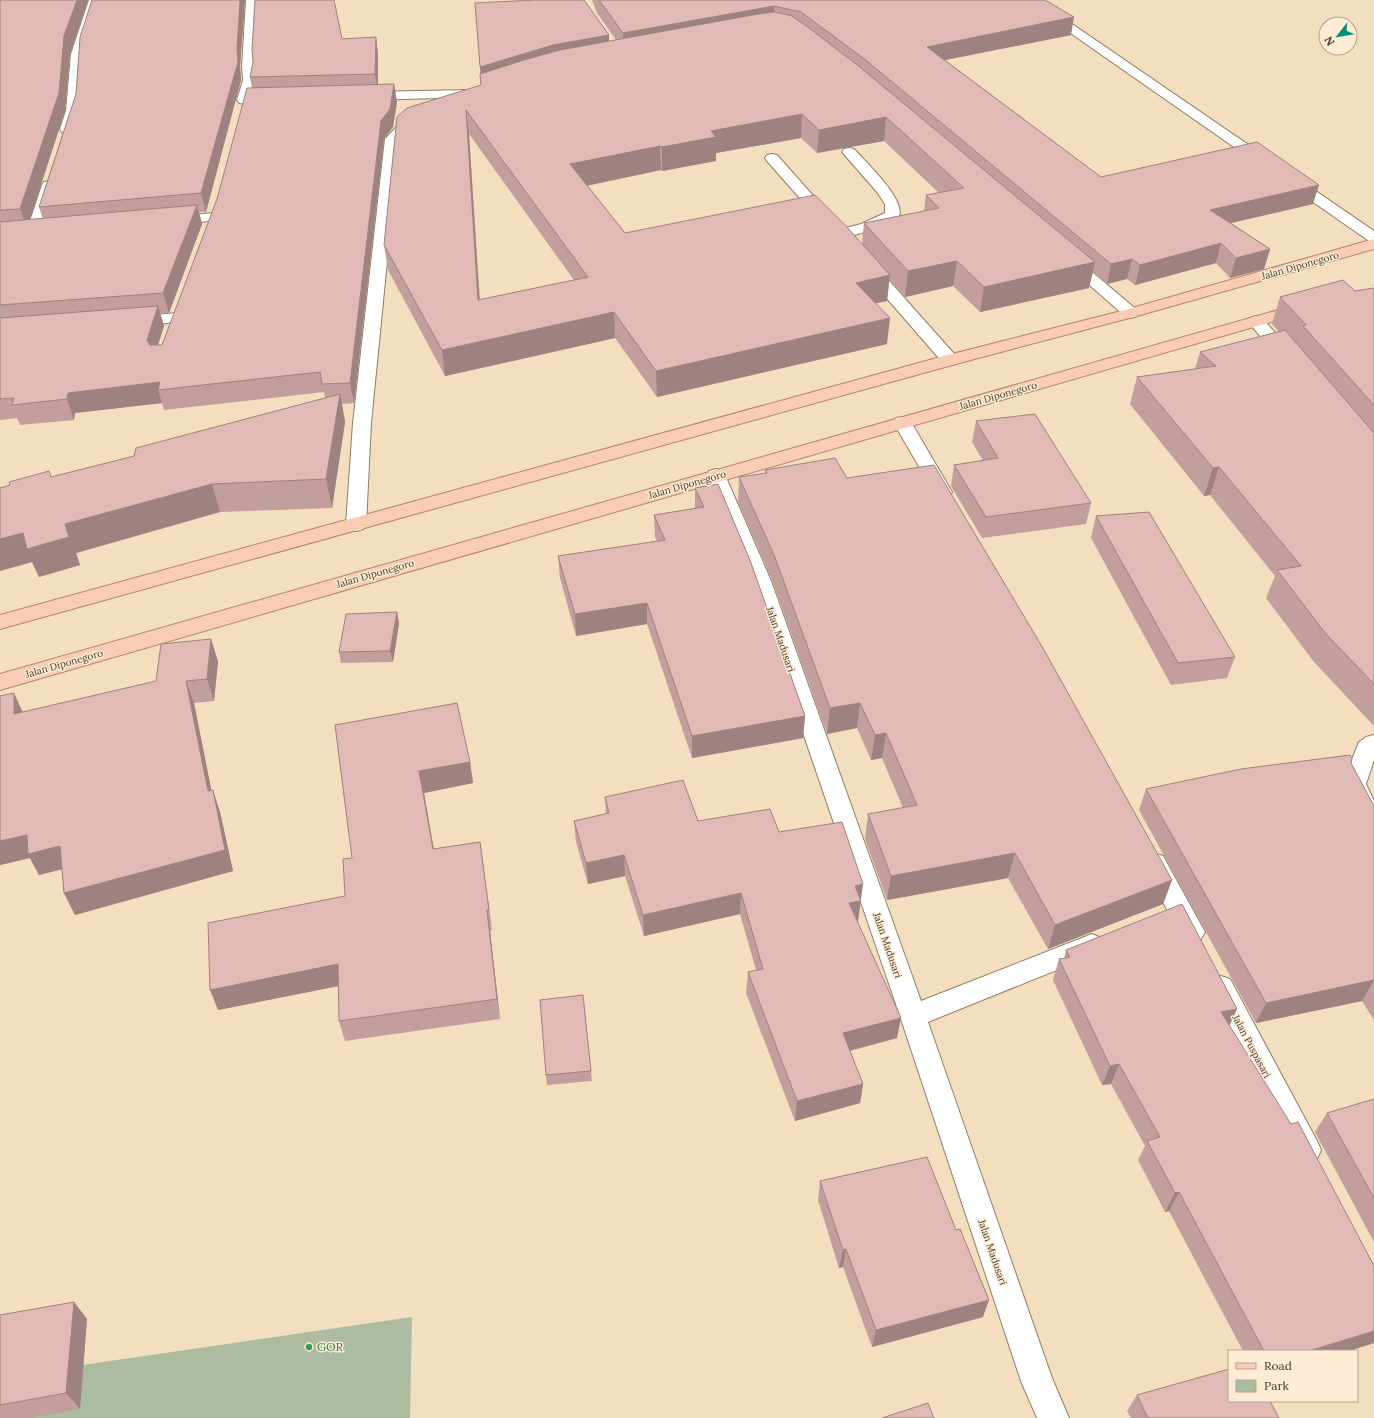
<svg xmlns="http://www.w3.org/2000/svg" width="1374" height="1418" font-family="Lora,serif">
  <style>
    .green { fill: #abbca1 }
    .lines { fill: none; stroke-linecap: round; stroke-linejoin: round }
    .minor-casing { stroke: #917e62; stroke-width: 2 }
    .major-casing { stroke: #b58366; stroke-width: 2 }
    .minor { fill: #fff; fill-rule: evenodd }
    .major { fill: #f8ccb5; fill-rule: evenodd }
    .wall { fill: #c29f9c; fill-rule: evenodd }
    .shaded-wall { fill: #9e827f }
    .building { fill: #e1b9b5; stroke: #9e827f; fill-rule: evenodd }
    .leisure-dot { fill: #2e9e5b; stroke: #feecd4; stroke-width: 1.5 }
    .labels { text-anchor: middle; stroke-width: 3; stroke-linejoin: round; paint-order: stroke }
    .street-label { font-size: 10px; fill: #433b2f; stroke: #feecd4 }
    .near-leisure-label { font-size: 12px; fill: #27864d; stroke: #feecd4; text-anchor: start }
  </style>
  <rect width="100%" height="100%" fill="#f4dec0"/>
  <path class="green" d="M 412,1317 L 410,1418 L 0,1418 L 0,1377 Z"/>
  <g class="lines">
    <defs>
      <path id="minor" d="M 89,0 L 101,0 C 95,17 88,35 84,53 C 78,78 87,109 72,132 L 62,132 L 60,129 L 66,111 L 71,54 Z
        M 246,0 L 258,0 L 254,66 L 255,80 L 252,96 L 274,96 L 276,99 L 274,102 C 264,104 249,105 239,103 L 237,100 L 243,80 L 242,66 Z
        M 1023,0 L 1037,0 L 1374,231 L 1374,243 L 1369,241 Z
        M 470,90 L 475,91 L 477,94 L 475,97 L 367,100 L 362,99 L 360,96 L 362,93 L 367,92 Z
        M 417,113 L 422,114 L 424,117 L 399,140 L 371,423 L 366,525 L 363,529 L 356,531 L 349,529 L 346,525 L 353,423 L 385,139 L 405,118 Z
        M 849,148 L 854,149 C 865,161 906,200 899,216 C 894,226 850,236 839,239 L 834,237 L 831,234 L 834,231 L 861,224 L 885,213 L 885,204 L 877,192 L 842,152 L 844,149 Z
        M 772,154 L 777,155 L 831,216 L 833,219 L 831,222 L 826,223 L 821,222 L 767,161 L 765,158 L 767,155 Z
        M 49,181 L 54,182 L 56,185 L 42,233 L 39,236 L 34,238 L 29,236 L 26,233 L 42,185 L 44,182 Z
        M 213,213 L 218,214 L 220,217 L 218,220 L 171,225 L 166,224 L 164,221 L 166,218 L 171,217 Z
        M 1068,254 L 1073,256 L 1137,310 L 1139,313 L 1137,316 L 1131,318 L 1125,316 L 1063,262 L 1060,259 L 1063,256 Z
        M 869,263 L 875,265 L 956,356 L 958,360 L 956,364 L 950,365 L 944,364 L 863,271 L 861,268 L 863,265 Z
        M 177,313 L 183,315 L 185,318 L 183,321 L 133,327 L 127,325 L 125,322 L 127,319 L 133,317 Z
        M 1256,316 L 1262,318 L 1294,354 L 1296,358 L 1294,362 L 1288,363 L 1282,362 L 1250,324 L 1248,321 L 1250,318 Z
        M 902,417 L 908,418 L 911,422 L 952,492 L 950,496 L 943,498 L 936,496 L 934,492 L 893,422 L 896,418 Z
        M 716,469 L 723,471 L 725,475 L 771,581 L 921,1001 L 1092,934 L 1101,938 L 1105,945 L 1101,952 L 928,1022 L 1052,1378 L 1069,1418 L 1037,1418 L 1021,1381 L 900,1016 L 751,581 L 707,475 L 709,471 Z
        M 1374,735 L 1374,760 L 1366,784 L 1374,801 L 1374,833 L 1366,830 L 1342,784 L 1359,742 L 1366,737 Z
        M 1154,853 L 1163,856 L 1201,925 L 1205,932 L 1201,939 L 1192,942 L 1183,939 L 1142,863 L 1145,856 Z
        M 1221,976 L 1230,979 L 1317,1141 L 1321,1150 L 1317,1159 L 1307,1163 L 1297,1159 L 1208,987 L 1212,979 Z"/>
      <path id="major" d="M 1374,239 L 1374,249 L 1137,316 L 956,364 L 0,629 L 0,615 L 944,356 L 1125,310 Z
        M 1303,303 L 1309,305 L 1311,308 L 1309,311 L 0,690 L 0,674 Z"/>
    </defs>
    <use href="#minor" class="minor-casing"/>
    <use href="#major" class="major-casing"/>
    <use href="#minor" class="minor"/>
    <use href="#major" class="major"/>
  </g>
  <path class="wall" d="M 0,0 L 88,0 L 70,54 L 65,111 L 29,220 L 43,219 L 39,207 L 76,94 L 92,0 L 245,0 L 240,66 L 241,80 L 206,212 L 199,212 L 202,224 L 169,313 L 160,313 L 164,326 L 158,345 L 162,345 L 217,199 L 252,88 L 250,77 L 342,39 L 376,37 L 378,55 L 378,85 L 394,84 L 397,102 L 393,127 L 384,139 L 354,403 L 342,404 L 345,422 L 332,508 L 220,512 L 76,553 L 80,565 L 39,577 L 32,562 L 0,571 L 0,488 L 51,477 L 134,456 L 325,398 L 324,392 L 164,410 L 162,403 L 75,413 L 74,420 L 20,425 L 17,418 L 0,420 Z
    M 529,0 L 584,0 L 609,35 L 609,41 L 616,40 L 597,13 L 592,0 L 1045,0 L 1071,35 L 945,60 L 1101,177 L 1313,204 L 1231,223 L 1270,249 L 1264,269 L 1230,278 L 1216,263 L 1135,285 L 1127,279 L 1107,284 L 1093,272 L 1089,288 L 980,312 L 953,286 L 905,297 L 889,279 L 887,301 L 876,303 L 887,344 L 657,397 L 615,338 L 445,376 L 388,270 L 384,245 L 481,85 L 480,74 ZM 469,134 L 574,280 L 480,300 ZM 801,138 L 817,153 L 884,141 L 939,193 L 926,195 L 924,211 L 864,223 L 862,244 L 625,233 L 587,185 L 661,170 L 662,171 L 716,161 L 716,153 Z
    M 1374,288 L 1374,726 L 1314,662 L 1266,598 L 1275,576 L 1210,495 L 1204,496 L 1130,404 L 1137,377 L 1195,369 L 1200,352 L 1279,332 L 1272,324 L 1280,297 L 1355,291 Z
    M 976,421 L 1091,503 L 1086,524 L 982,538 L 951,486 L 954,465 L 983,461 L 972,442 Z
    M 765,470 L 847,478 L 1172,880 L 1163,904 L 1048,949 L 1008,878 L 887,900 L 865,839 L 868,814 L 903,808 L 882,758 L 871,760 L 857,728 L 827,734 L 772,580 L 738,502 L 739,477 L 765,473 Z
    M 695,488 L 805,716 L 803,738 L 692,758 L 647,624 L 576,636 L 560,578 L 558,556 L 657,541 L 655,537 L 654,515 L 695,508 Z
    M 1096,516 L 1235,657 L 1227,678 L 1171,685 L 1091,538 Z
    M 397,612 L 399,623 L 393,662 L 341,663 L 339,652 Z
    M 218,661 L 214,701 L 194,703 L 211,790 L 220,812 L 233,871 L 75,915 L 64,893 L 62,869 L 39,875 L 30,858 L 0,865 L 0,696 L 23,712 L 156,681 Z
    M 335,725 L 470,762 L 473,783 L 424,793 L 434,849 L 480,842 L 492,930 L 490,931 L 500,1019 L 345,1041 L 339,1021 L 338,986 L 218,1010 L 345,896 L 352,858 Z
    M 1351,763 L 1374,806 L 1374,1020 L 1362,1001 L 1256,1023 L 1139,810 L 1146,789 Z
    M 605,797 L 698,821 L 779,832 L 858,922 L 897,1038 L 850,1051 L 863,1084 L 860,1103 L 795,1121 L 746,993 L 748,972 L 756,970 L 740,914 L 644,936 L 625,876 L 588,884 L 576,842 L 574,821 L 606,814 Z
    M 1066,950 L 1237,1009 L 1229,1026 L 1374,1266 L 1374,1343 L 1349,1351 L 1243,1351 L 1169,1211 L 1165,1212 L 1138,1160 L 1145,1146 L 1111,1084 L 1102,1085 L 1053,980 L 1059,959 L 1064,959 Z
    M 583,995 L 592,1081 L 547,1085 L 546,1075 Z
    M 1374,1099 L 1374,1242 L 1315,1132 L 1327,1113 Z
    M 820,1181 L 983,1317 L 872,1347 L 843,1267 L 839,1268 L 818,1200 Z
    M 74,1302 L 87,1319 L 80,1409 L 31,1418 L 0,1418 L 0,1315 Z
    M 1137,1395 L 1279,1418 L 1131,1418 L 1127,1411 Z"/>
  <path class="shaded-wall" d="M 77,0 L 88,0 L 70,54 L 65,111 L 27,228 L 20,209 L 64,36 Z
    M 240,0 L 245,0 L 240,66 L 241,80 L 206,212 L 201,193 Z
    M 774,6 L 774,24 L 624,50 L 623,33 Z
    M 1074,17 L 1071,35 L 925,64 L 927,47 Z
    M 609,35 L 609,53 L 481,85 L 480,67 L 553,45 Z
    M 376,37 L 378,55 L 378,91 L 375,74 Z
    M 394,84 L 397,102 L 393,127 L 384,139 L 354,403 L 350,383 L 381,121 Z
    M 466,110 L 469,134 L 481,326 L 478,300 Z
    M 802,114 L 801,138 L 716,153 L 716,161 L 662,171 L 662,147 L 711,131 Z
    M 886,117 L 884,141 L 817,153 L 819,130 Z
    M 660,146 L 661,170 L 572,189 L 570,164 Z
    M 1319,185 L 1313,204 L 1205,229 L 1210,210 Z
    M 197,205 L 202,224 L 169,313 L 163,293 Z
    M 1221,243 L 1216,263 L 1135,285 L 1140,265 Z
    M 1270,249 L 1264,269 L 1230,278 L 1236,258 Z
    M 1132,259 L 1127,279 L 1107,284 L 1111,264 Z
    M 957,261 L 953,286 L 905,297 L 908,271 Z
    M 1095,262 L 1089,288 L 980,312 L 984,287 Z
    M 890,275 L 887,301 L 854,308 L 856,283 Z
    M 158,306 L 164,326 L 153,360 L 147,340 Z
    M 614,312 L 615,338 L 445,376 L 442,350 Z
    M 890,318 L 887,344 L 657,397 L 656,371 Z
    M 160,382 L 158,390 L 162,403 L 75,413 L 74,420 L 67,399 L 68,393 Z
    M 340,394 L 345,422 L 332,508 L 326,479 Z
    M 1219,467 L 1210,495 L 1204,496 L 1213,468 Z
    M 212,484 L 220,512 L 76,553 L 80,565 L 39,577 L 32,562 L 0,571 L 0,539 L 23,533 L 65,524 Z
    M 647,603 L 647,624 L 576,636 L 575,614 Z
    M 397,612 L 399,623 L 393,662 L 390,651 Z
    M 211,639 L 218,661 L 214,701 L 207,679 Z
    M 186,681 L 194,703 L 216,813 L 208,791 Z
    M 14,693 L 24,715 L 14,714 Z
    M 860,703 L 857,728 L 827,734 L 830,708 Z
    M 805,716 L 803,738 L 692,758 L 692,736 Z
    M 886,733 L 882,758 L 871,760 L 875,735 Z
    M 470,762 L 473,783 L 424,793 L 437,870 L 419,771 Z
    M 213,790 L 220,812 L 233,871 L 75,915 L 64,893 Z
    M 27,835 L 60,846 L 71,867 L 39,875 L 30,858 L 0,865 L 0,841 Z
    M 480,842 L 483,863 L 492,930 L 489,910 Z
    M 1015,853 L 1008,878 L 887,900 L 891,876 Z
    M 624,855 L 625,876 L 588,884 L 586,863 Z
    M 1172,880 L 1163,904 L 1048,949 L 1055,925 Z
    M 863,884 L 858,922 L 849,903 L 855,886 Z
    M 741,893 L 740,914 L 644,936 L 643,915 Z
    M 487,910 L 490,931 L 500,1019 L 497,999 Z
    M 338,964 L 344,985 L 218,1010 L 210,990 Z
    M 1374,980 L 1362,1001 L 1256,1023 L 1266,1003 Z
    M 1237,1009 L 1228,1029 L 1221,1012 Z
    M 901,1018 L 897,1038 L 840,1053 L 843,1033 Z
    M 1119,1064 L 1111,1084 L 1102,1085 L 1110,1066 Z
    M 863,1084 L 860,1103 L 795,1121 L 797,1101 Z
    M 1179,1192 L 1169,1211 L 1165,1212 L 1175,1193 Z
    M 846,1249 L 843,1267 L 839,1268 L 843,1250 Z
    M 989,1300 L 983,1317 L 872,1347 L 876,1330 Z
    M 74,1302 L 87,1319 L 80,1409 L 66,1393 Z
    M 1374,1331 L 1374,1343 L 1349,1351 L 1309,1351 Z"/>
  <path class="building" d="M 0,0 L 77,0 L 64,36 L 59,93 L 20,209 L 0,210 Z
    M 92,0 L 240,0 L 237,49 L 238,62 L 201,193 L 39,207 L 76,94 L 80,37 Z
    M 255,0 L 334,0 L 342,39 L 376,37 L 375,74 L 250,77 L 253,62 L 252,49 Z
    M 534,0 L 584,0 L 609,35 L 553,45 L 480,67 L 475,3 Z
    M 599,0 L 1045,0 L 1074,17 L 927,47 L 1101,177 L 1257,142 L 1319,185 L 1210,210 L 1270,249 L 1236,258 L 1221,243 L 1140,265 L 1132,259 L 1111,264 L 867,61 L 801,12 L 774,6 L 623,33 Z
    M 775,12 L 792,16 L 809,28 L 856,64 L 1095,262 L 984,287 L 957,261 L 908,271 L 864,223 L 939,208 L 926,195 L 964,188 L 886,117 L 819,130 L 802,114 L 711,131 L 716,137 L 662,147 L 660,146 L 570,164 L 625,233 L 815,195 L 847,227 L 890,275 L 856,283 L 890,318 L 656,371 L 614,312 L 442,350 L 384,245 L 397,117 L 407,108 L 481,85 L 480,74 L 524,60 L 560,50 L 758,14 ZM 466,110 L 588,277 L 478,300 Z
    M 394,84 L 390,109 L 381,121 L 350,383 L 322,384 L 320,372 L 158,390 L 160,382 L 68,393 L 67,399 L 12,405 L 14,398 L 0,399 L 0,318 L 158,306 L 147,340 L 150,345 L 162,345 L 217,199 L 247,88 Z
    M 197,205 L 163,293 L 0,305 L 0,222 Z
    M 1343,280 L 1355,291 L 1374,288 L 1374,405 L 1303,326 L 1306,325 L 1280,297 Z
    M 1285,330 L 1374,433 L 1374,684 L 1326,634 L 1277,570 L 1301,566 L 1219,467 L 1213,468 L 1137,377 L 1216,366 L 1200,352 Z
    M 340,394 L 326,479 L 212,484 L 65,524 L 69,537 L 27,549 L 23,533 L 0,539 L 0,488 L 10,485 L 9,482 L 49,471 L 51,477 L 134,456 L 136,448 Z
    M 1035,414 L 1091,503 L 986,517 L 954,465 L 998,458 L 976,421 Z
    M 835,458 L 847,478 L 934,465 L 1044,650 L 1172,880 L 1055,925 L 1015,853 L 891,876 L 868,814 L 917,805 L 886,733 L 875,735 L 860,703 L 830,708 L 774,555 L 739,477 L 767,473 L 765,470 Z
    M 718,484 L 750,560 L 805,716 L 692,736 L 647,603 L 575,614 L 558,556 L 665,540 L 654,515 L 704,507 L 695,488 Z
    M 1149,512 L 1235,657 L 1178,663 L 1096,516 Z
    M 397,612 L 390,651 L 339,652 L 346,614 Z
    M 211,639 L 207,679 L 186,681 L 208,791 L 213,790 L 225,850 L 64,893 L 60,846 L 28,854 L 27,835 L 0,841 L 0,696 L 14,693 L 14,714 L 156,681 L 161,644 Z
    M 457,703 L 470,762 L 419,771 L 433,849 L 480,842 L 489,910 L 487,910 L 497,999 L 339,1021 L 338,964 L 210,990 L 208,923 L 345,896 L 343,859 L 352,858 L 335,725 Z
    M 1350,755 L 1352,758 L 1351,763 L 1374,806 L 1374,980 L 1266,1003 L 1146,789 L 1241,769 Z
    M 683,780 L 698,821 L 770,809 L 779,832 L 842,822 L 863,884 L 855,886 L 861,901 L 849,903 L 901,1018 L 843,1033 L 863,1084 L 797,1101 L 748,972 L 763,969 L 741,893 L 643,915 L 624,855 L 586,863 L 574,821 L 609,813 L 605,797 Z
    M 1182,904 L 1237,1009 L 1221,1012 L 1291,1124 L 1298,1122 L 1374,1266 L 1374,1331 L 1309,1351 L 1264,1351 L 1179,1192 L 1175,1193 L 1147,1141 L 1160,1137 L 1119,1064 L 1110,1066 L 1059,959 L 1070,957 L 1066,950 Z
    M 583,995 L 591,1071 L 546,1075 L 540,1000 Z
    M 1374,1099 L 1374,1198 L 1327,1113 Z
    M 927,1157 L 956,1230 L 960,1229 L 989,1300 L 876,1330 L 846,1249 L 843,1250 L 820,1181 Z
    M 74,1302 L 66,1393 L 0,1405 L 0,1315 Z
    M 1229,1369 L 1229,1401 L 1270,1401 L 1279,1418 L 1148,1418 L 1137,1395 Z
    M 928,1403 L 934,1418 L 882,1418 Z"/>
  <circle class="leisure-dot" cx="309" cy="1347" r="4"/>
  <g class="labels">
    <g class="street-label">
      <text transform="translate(1300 265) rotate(-16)" y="4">Jalan Diponegoro</text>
      <text transform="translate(998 395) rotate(-16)" y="4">Jalan Diponegoro</text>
      <text transform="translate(687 484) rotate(-16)" y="4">Jalan Diponegoro</text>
      <text transform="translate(375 573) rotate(-16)" y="4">Jalan Diponegoro</text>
      <text transform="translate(781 639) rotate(71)" y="4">Jalan Madusari</text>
      <text transform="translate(64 663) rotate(-16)" y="4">Jalan Diponegoro</text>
      <text transform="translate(888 945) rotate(71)" y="4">Jalan Madusari</text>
      <text transform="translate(1252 1046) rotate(62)" y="4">Jalan Puspasari</text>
      <text transform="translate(993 1252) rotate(71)" y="4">Jalan Madusari</text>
    </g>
    <g class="near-leisure-label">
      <text x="317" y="1351">GOR</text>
    </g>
  </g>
  <rect x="1228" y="1350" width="130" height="52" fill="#feecd4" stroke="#b3a592"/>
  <rect x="1236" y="1363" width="20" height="6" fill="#f8ccb5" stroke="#b3a592"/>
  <text x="1264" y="1370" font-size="12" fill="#433b2f">Road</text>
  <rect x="1236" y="1380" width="20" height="12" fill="#abbca1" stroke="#b3a592"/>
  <text x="1264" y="1390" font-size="12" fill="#433b2f">Park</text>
  <g transform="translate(1338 36) rotate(239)"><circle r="19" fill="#feecd4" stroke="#b3a592"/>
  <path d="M0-3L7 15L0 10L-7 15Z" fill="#01907b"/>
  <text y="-6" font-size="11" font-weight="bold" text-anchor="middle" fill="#433b2f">N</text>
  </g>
</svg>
